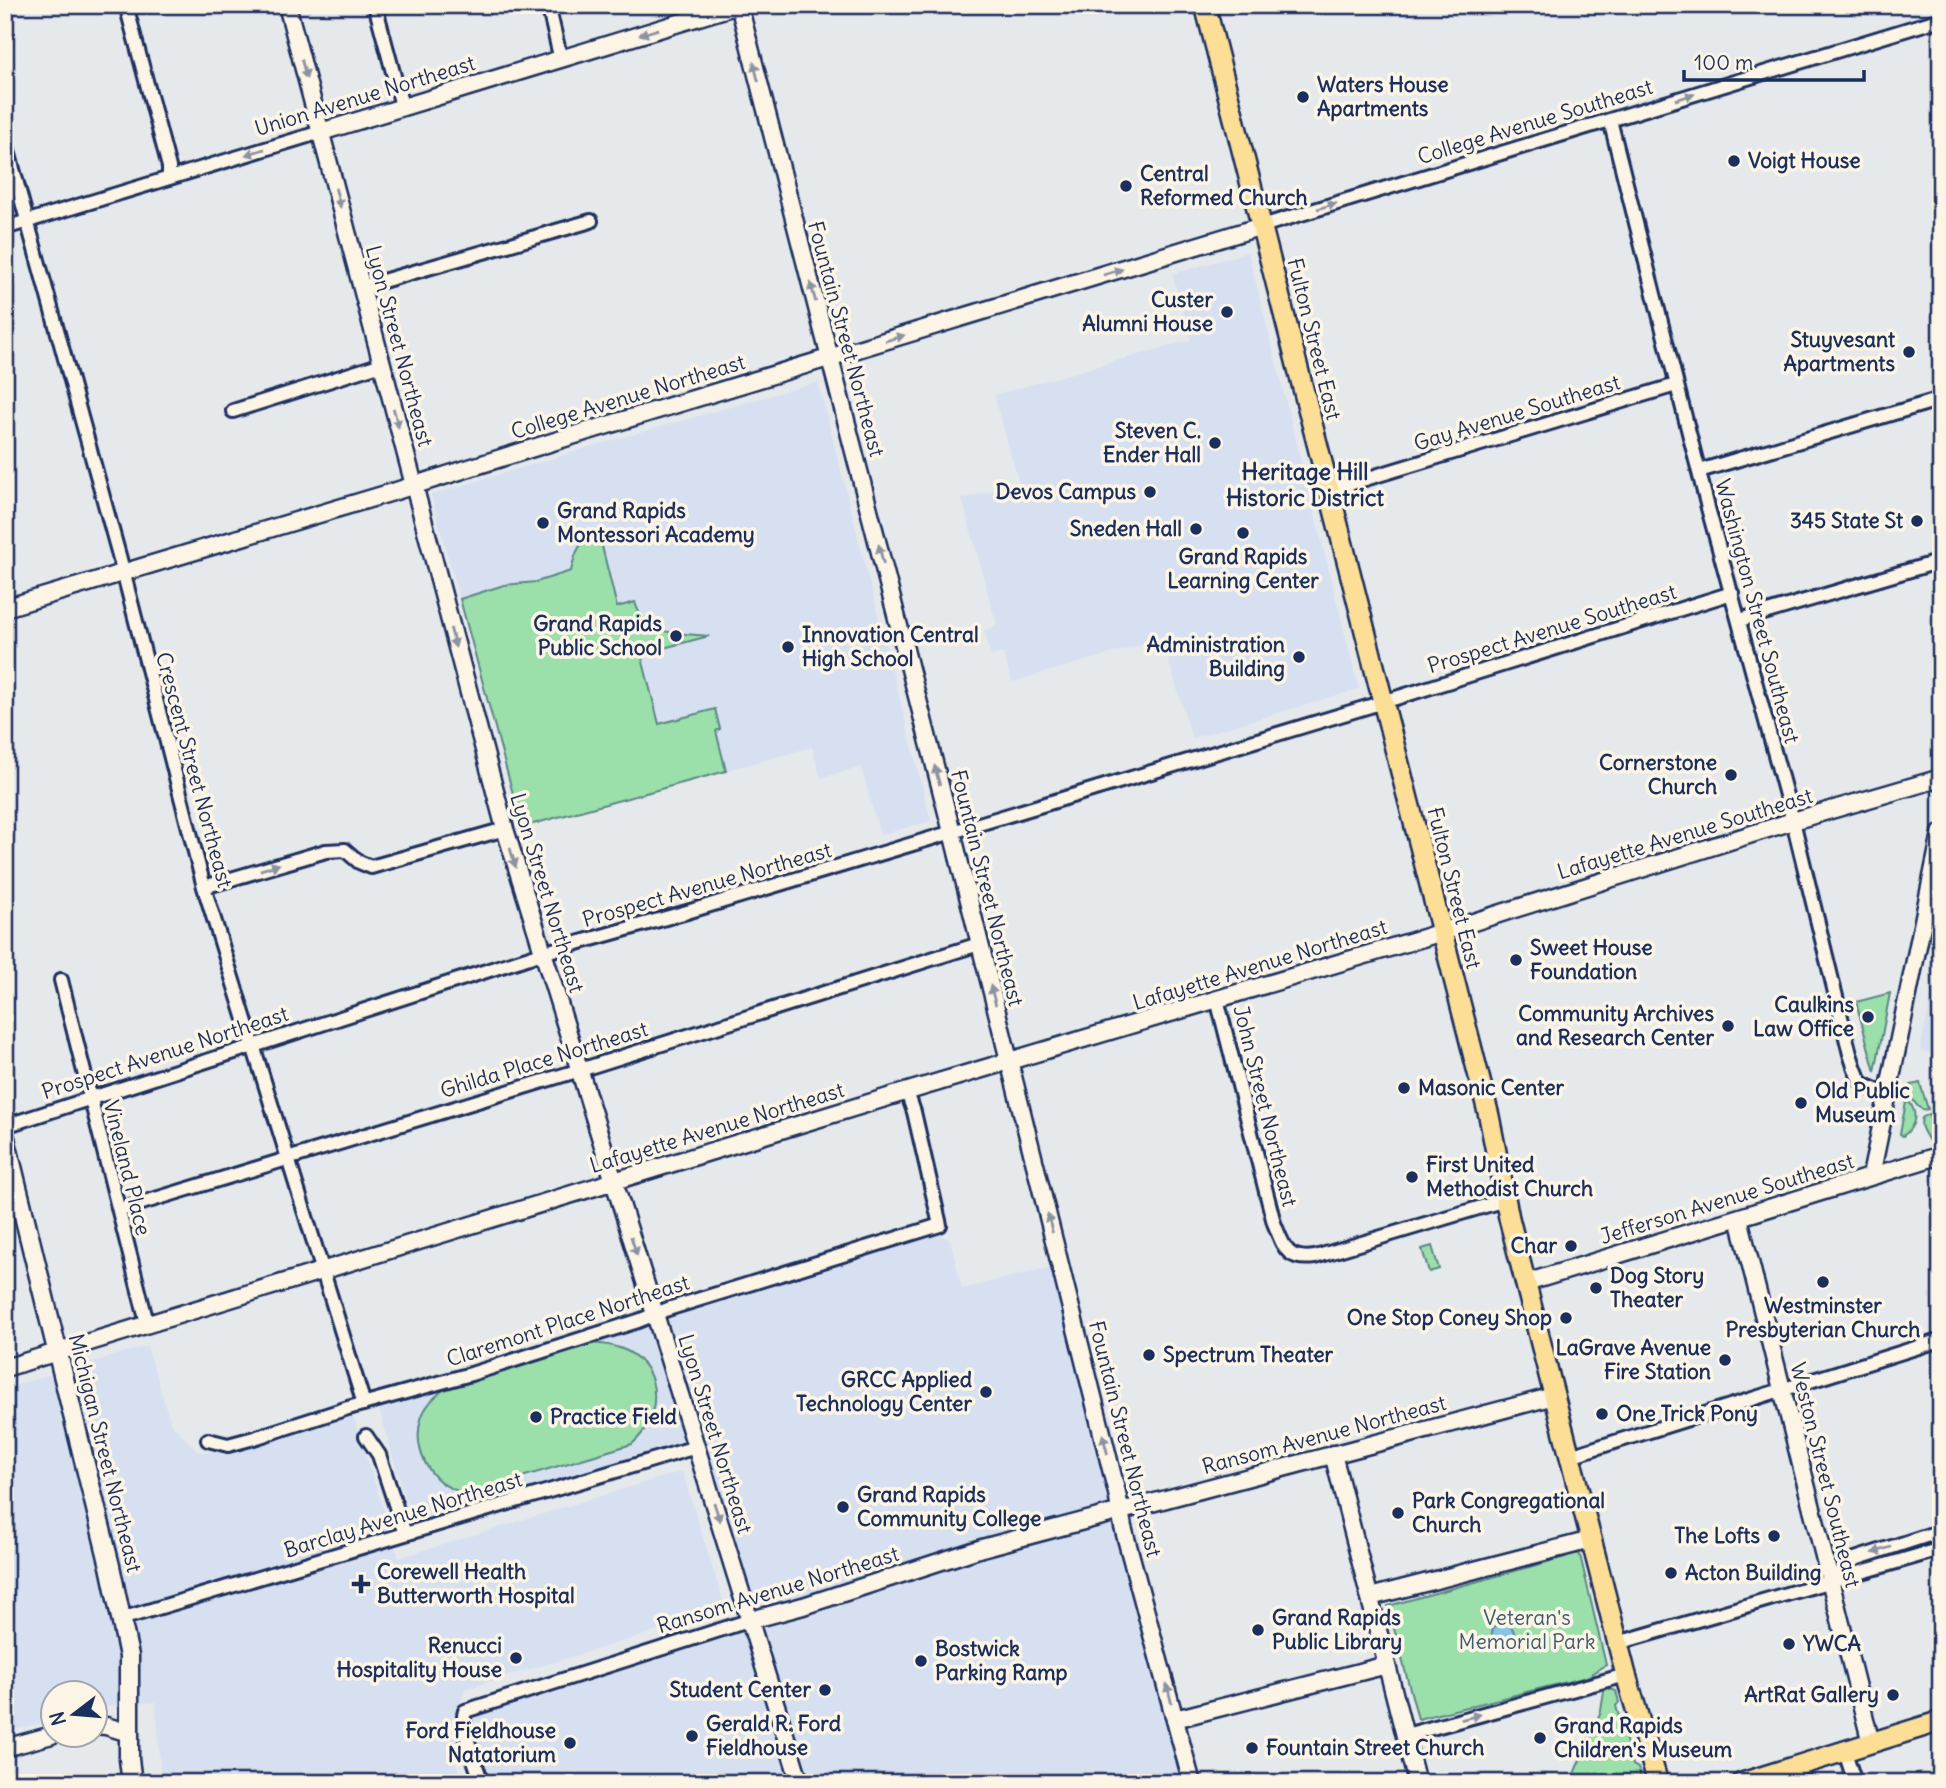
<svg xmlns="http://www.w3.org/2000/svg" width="1946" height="1788" font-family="Delius,sans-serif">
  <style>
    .built { fill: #d6e0f0 }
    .green { fill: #9bdfab; stroke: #5b8784; stroke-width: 2 }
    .water { fill: #85c6e6; stroke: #5b8ab0; stroke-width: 2 }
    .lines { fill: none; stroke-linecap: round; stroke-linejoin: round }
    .minor-casing { stroke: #1b2f5e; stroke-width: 18 }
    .tertiary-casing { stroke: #1b2f5e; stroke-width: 21 }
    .secondary-casing { stroke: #1b2f5e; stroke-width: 23 }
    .primary-casing { stroke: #1b2f5e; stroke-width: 24 }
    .minor { stroke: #fcf5e5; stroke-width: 12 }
    .tertiary { stroke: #fcf5e5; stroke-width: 16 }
    .secondary { stroke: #fcf5e5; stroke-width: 18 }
    .primary { stroke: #fcde96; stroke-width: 19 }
    .oneway { fill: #8c92a2 }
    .poi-dot { fill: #1b2f5e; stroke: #fcf5e5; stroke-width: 2.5 }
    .labels { text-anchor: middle; stroke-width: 7; stroke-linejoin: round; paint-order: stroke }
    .poi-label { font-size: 21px; font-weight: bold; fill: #1b2f5e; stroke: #fcf5e5; text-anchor: start }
    .street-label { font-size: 21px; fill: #1b2f5e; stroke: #fcf5e5 }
    .park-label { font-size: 21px; fill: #3b5b71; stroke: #fcf5e5 }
    .neighbourhood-label { font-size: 23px; font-weight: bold; fill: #1b2f5e; stroke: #fcf5e5 }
  </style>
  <rect width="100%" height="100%" fill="#e6e9eb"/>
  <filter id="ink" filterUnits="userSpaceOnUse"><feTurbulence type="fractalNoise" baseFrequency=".0143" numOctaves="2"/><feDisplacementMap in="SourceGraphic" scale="14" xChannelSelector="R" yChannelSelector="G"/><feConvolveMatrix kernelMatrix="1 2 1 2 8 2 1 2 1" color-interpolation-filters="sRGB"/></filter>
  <g filter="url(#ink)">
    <path class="built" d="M 1248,252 L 1359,689 L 1192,738 L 1162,639 L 1012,682 L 1003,653 L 991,656 L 984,630 L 997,626 L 962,499 L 1019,484 L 994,395 L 1191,340 L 1172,274 Z
      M 818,382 L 931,821 L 880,835 L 861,767 L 821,778 L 812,747 L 522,827 L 431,495 L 593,446 Z
      M 1941,946 L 1941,1054 L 1920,1051 Z
      M 936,1232 L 950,1240 L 962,1289 L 1052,1267 L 1114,1523 L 1183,1783 L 482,1783 L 463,1716 L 750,1621 L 696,1447 L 415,1532 L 377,1402 Z
      M 147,1346 L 171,1423 L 198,1452 L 228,1452 L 353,1416 L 399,1558 L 682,1471 L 726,1610 L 465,1689 L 454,1722 L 463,1752 L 454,1756 L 462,1783 L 161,1783 L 156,1702 L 95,1708 L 94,1694 L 52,1694 L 52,1720 L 5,1732 L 5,1388 Z"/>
    <path class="green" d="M 598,530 L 617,607 L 635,602 C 645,638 677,632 709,636 L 641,654 L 659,724 L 715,709 L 720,729 L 716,731 L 726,771 L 522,827 L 460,599 L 504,585 L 536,582 L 571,571 C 575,552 580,540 598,530 Z
      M 1890,993 L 1875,1072 L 1856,1002 Z
      M 1920,1083 L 1928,1109 C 1918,1112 1913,1100 1909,1092 L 1911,1085 Z
      M 1906,1102 L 1910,1103 C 1918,1115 1915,1127 1903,1136 L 1900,1134 Z
      M 1929,1114 L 1936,1139 L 1929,1141 C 1925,1133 1919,1128 1922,1118 Z
      M 1432,1246 L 1439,1269 L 1429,1272 L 1422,1249 Z
      M 590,1343 C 603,1344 615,1345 627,1351 C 664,1370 661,1420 632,1444 L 468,1493 C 434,1490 411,1453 421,1419 C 425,1405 437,1394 449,1386 Z
      M 1574,1551 L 1580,1555 L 1606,1665 L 1587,1677 L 1418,1719 L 1388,1606 L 1566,1557 L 1568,1553 Z
      M 1608,1688 L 1616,1691 L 1619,1702 L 1616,1706 L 1633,1765 L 1638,1768 L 1643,1783 L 1570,1783 L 1601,1711 L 1604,1691 Z"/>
    <path class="water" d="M1492 1634a11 11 0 1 1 22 0a11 11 0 1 1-22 0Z"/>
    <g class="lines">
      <defs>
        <path id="minor" d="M 126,5 L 169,167 L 169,178
          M 375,5 L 402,106
          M 548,5 L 561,60
          M 1610,120 L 1708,508 L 1793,821 L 1850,1054 C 1860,1083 1857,1084 1887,1094
          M 5,140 L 120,559 L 204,887 L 364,1404
          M 1262,226 L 1941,19
          M 5,228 L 321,132
          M 362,287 L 591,221
          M 233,411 L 382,364
          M 1699,471 L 1941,399
          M 1329,490 L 1676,385
          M 1740,620 L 1941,561
          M 204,887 L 326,851 L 345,850 L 359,862 L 371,867 L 505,829
          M 61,980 L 147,1323
          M 1217,999 L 1274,1223 C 1284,1247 1286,1261 1315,1257 L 1505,1200
          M 5,1126 L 542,953 L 687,912 L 1367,707 L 1732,593
          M 119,1210 L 580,1070 L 979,944
          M 366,1436 L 379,1455 L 405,1534
          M 208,1440 L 228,1445 L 254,1438 L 348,1408 L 471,1374 L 638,1321 L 668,1309 L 940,1225 L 914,1112 L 907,1092
          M 1570,1456 L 1941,1340
          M 1833,1578 L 1855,1559 L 1941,1531
          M 121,1619 L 696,1447
          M 1618,1643 L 1941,1549
          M 1406,1735 L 1626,1675
          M 1845,1752 L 1855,1783
          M 482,1783 C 477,1767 459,1725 465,1711 L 751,1620"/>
        <path id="tertiary" d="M 287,5 L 505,829 L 800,1783
          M 739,5 L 952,832 L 1117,1493 L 1123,1527 L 1192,1783
          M 321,132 L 738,5
          M 5,608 L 396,491 L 565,438 L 1262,226
          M 1871,1176 L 1941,833
          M 1739,1218 L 1871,1743
          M 1526,1283 L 1941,1155
          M 5,1368 L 895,1095 L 1426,937 L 1793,821 L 1941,778
          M 1333,1454 L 1417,1783
          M 1370,1597 L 1591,1540
          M 751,1620 L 803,1606 L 982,1548 L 1554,1396
          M 1175,1719 L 1387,1665
          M 94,1725 L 106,1726 L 129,1733
          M 5,1748 L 52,1735"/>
        <path id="secondary" d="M 5,1138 L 110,1566 L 129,1656 L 129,1759 L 132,1783"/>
        <path id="primary" d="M 1205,5 L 1489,1116 L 1509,1218 L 1551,1383 L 1626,1675 L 1658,1783
          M 1742,1783 L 1941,1721"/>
      </defs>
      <use href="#minor" class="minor-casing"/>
      <use href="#tertiary" class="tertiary-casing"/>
      <use href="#secondary" class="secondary-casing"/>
      <use href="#primary" class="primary-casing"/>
      <use href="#minor" class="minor"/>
      <use href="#tertiary" class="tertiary"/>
      <use href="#secondary" class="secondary"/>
      <use href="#primary" class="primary"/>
    </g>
    <defs><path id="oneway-solid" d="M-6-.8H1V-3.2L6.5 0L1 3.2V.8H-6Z" transform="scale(1.75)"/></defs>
    <g class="oneway">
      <use href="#oneway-solid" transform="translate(649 32) rotate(163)"/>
      <use href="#oneway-solid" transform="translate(304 69) rotate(75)"/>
      <use href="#oneway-solid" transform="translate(756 72) rotate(-104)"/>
      <use href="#oneway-solid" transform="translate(1685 97) rotate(-17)"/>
      <use href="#oneway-solid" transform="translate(255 152) rotate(163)"/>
      <use href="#oneway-solid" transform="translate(338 198) rotate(75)"/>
      <use href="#oneway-solid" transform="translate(1327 206) rotate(-17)"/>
      <use href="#oneway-solid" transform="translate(1113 272) rotate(-17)"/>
      <use href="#oneway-solid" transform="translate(813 292) rotate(-105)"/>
      <use href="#oneway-solid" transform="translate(895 338) rotate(-17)"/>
      <use href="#oneway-solid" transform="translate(396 418) rotate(75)"/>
      <use href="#oneway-solid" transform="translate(881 554) rotate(-104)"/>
      <use href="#oneway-solid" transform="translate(453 638) rotate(75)"/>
      <use href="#oneway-solid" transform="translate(937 775) rotate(-105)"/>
      <use href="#oneway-solid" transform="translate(513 858) rotate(73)"/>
      <use href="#oneway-solid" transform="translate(270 867) rotate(-17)"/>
      <use href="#oneway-solid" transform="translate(993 995) rotate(-105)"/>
      <use href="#oneway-solid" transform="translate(1050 1223) rotate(-104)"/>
      <use href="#oneway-solid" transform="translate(634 1246) rotate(72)"/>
      <use href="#oneway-solid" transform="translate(1105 1444) rotate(-104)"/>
      <use href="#oneway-solid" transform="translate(717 1512) rotate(72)"/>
      <use href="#oneway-solid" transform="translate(1882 1550) rotate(162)"/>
      <use href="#oneway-solid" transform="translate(1169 1693) rotate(-104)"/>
      <use href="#oneway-solid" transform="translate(1471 1717) rotate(-15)"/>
    </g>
  </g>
  <g class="poi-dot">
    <circle cx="1303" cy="97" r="7"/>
    <circle cx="1734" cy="161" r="7"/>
    <circle cx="1126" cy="186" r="7"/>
    <circle cx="1227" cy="312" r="7"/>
    <circle cx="1909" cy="352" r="7"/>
    <circle cx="1215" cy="443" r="7"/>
    <circle cx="1150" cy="492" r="7"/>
    <circle cx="1917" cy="521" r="7"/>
    <circle cx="543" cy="523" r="7"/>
    <circle cx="1196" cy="529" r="7"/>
    <circle cx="1243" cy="533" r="7"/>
    <circle cx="676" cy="636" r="7"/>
    <circle cx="788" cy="647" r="7"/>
    <circle cx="1299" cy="657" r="7"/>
    <circle cx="1731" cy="775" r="7"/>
    <circle cx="1516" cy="960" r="7"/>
    <circle cx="1868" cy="1017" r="7"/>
    <circle cx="1728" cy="1026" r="7"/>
    <circle cx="1404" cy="1088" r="7"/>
    <circle cx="1801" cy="1103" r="7"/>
    <circle cx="1412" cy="1177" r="7"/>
    <circle cx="1571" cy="1246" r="7"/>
    <circle cx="1823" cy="1282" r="7"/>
    <circle cx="1596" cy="1288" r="7"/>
    <circle cx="1566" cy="1318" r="7"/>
    <circle cx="1149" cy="1355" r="7"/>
    <circle cx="1725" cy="1360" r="7"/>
    <circle cx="986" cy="1392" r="7"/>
    <circle cx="1602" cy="1414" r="7"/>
    <circle cx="536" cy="1417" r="7"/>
    <circle cx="843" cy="1507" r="7"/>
    <circle cx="1398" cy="1513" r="7"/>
    <circle cx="1774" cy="1536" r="7"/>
    <circle cx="1671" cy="1573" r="7"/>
    <path d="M357.5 1573.5h7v7h7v7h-7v7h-7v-7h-7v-7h7z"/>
    <circle cx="1258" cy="1630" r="7"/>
    <circle cx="1789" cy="1644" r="7"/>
    <circle cx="516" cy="1658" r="7"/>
    <circle cx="921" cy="1661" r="7"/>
    <circle cx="825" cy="1690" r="7"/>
    <circle cx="1893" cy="1695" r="7"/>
    <circle cx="692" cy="1736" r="7"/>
    <circle cx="1540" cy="1738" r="7"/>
    <circle cx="570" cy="1743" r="7"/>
    <circle cx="1252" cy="1748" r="7"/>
  </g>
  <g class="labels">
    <g class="poi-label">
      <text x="1317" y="92">Waters House<tspan x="1317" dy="24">Apartments</tspan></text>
      <text x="1748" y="168">Voigt House</text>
      <text x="1140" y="181">Central<tspan x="1140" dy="24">Reformed Church</tspan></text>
      <text x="1213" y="307" text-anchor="end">Custer<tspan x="1213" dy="24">Alumni House</tspan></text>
      <text x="1895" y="347" text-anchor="end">Stuyvesant<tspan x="1895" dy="24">Apartments</tspan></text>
      <text x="1201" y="438" text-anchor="end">Steven C.<tspan x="1201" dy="24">Ender Hall</tspan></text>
      <text x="1136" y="499" text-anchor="end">Devos Campus</text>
      <text x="557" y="518">Grand Rapids<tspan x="557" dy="24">Montessori Academy</tspan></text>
      <text x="1903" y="528" text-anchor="end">345 State St</text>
      <text x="1182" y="536" text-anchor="end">Sneden Hall</text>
      <text x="1243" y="564" text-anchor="middle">Grand Rapids<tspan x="1243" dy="24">Learning Center</tspan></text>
      <text x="662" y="631" text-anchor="end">Grand Rapids<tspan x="662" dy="24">Public School</tspan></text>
      <text x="802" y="642">Innovation Central<tspan x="802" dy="24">High School</tspan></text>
      <text x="1285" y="652" text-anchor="end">Administration<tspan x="1285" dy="24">Building</tspan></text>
      <text x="1717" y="770" text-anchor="end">Cornerstone<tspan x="1717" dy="24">Church</tspan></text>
      <text x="1530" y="955">Sweet House<tspan x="1530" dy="24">Foundation</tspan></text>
      <text x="1854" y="1012" text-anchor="end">Caulkins<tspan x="1854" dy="24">Law Office</tspan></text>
      <text x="1714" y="1021" text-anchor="end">Community Archives<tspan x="1714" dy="24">and Research Center</tspan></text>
      <text x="1418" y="1095">Masonic Center</text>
      <text x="1815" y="1098">Old Public<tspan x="1815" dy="24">Museum</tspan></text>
      <text x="1426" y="1172">First United<tspan x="1426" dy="24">Methodist Church</tspan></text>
      <text x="1557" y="1253" text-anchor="end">Char</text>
      <text x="1610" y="1283">Dog Story<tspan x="1610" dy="24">Theater</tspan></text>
      <text x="1823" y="1313" text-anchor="middle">Westminster<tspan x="1823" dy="24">Presbyterian Church</tspan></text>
      <text x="1552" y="1325" text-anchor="end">One Stop Coney Shop</text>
      <text x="1711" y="1355" text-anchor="end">LaGrave Avenue<tspan x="1711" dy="24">Fire Station</tspan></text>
      <text x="1163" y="1362">Spectrum Theater</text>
      <text x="972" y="1387" text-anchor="end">GRCC Applied<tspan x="972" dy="24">Technology Center</tspan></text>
      <text x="1616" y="1421">One Trick Pony</text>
      <text x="550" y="1424">Practice Field</text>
      <text x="857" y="1502">Grand Rapids<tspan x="857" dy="24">Community College</tspan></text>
      <text x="1412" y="1508">Park Congregational<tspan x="1412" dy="24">Church</tspan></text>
      <text x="1760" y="1543" text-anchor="end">The Lofts</text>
      <text x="377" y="1579">Corewell Health<tspan x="377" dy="24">Butterworth Hospital</tspan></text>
      <text x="1685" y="1580">Acton Building</text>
      <text x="1272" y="1625">Grand Rapids<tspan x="1272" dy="24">Public Library</tspan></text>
      <text x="1803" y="1651">YWCA</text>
      <text x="502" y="1653" text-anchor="end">Renucci<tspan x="502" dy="24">Hospitality House</tspan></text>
      <text x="935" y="1656">Bostwick<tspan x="935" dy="24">Parking Ramp</tspan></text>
      <text x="811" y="1697" text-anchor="end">Student Center</text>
      <text x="1879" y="1702" text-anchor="end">ArtRat Gallery</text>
      <text x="706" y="1731">Gerald R. Ford<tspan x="706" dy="24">Fieldhouse</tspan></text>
      <text x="1554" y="1733">Grand Rapids<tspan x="1554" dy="24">Children's Museum</tspan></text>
      <text x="556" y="1738" text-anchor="end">Ford Fieldhouse<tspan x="556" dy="24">Natatorium</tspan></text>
      <text x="1266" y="1755">Fountain Street Church</text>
    </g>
    <g class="street-label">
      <text transform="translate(365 96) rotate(-17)" y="7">Union Avenue Northeast</text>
      <text transform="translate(1535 122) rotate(-17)" y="7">College Avenue Southeast</text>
      <text transform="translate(846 339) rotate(75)" y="7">Fountain Street Northeast</text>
      <text transform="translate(1314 339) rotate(76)" y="7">Fulton Street East</text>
      <text transform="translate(399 346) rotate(75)" y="7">Lyon Street Northeast</text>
      <text transform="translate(628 397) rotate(-17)" y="7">College Avenue Northeast</text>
      <text transform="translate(1517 413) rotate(-17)" y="7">Gay Avenue Southeast</text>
      <text transform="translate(1757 611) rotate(75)" y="7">Washington Street Southeast</text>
      <text transform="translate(1552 629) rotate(-17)" y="7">Prospect Avenue Southeast</text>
      <text transform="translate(194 770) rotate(75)" y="7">Crescent Street Northeast</text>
      <text transform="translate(1685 834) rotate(-17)" y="7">Lafayette Avenue Southeast</text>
      <text transform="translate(707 885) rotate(-16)" y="7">Prospect Avenue Northeast</text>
      <text transform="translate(987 888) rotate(76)" y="7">Fountain Street Northeast</text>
      <text transform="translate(1454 888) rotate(76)" y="7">Fulton Street East</text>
      <text transform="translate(547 893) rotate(73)" y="7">Lyon Street Northeast</text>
      <text transform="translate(1260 965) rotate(-17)" y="7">Lafayette Avenue Northeast</text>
      <text transform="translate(165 1053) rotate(-18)" y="7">Prospect Avenue Northeast</text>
      <text transform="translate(544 1060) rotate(-17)" y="7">Ghilda Place Northeast</text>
      <text transform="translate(1265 1106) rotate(76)" y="7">John Street Northeast</text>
      <text transform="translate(717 1128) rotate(-17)" y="7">Lafayette Avenue Northeast</text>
      <text transform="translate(127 1168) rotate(76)" y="7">Vineland Place</text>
      <text transform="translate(1727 1199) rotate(-17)" y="7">Jefferson Avenue Southeast</text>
      <text transform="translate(568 1321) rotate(-18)" y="7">Claremont Place Northeast</text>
      <text transform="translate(715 1434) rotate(73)" y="7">Lyon Street Northeast</text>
      <text transform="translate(1324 1435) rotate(-15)" y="7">Ransom Avenue Northeast</text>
      <text transform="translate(1125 1439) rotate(76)" y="7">Fountain Street Northeast</text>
      <text transform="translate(105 1453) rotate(76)" y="7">Michigan Street Northeast</text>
      <text transform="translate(1825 1475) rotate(76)" y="7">Weston Street Southeast</text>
      <text transform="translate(403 1515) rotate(-17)" y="7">Barclay Avenue Northeast</text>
      <text transform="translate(778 1590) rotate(-17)" y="7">Ransom Avenue Northeast</text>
    </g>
    <g class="park-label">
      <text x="1527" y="1625">Veteran's<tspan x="1527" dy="24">Memorial Park</tspan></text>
    </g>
    <g class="neighbourhood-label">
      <text x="1305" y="480">Heritage Hill<tspan x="1305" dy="26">Historic District</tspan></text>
    </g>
  </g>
  <rect width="1946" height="1788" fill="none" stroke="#fcf5e5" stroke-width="28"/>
  <rect x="14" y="14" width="1918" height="1760" fill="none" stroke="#1b2f5e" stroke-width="2.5" filter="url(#ink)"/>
  <g transform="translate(74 1714) rotate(254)"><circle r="33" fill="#fcf5e5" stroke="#a2a6af" stroke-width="2"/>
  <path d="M0-5L12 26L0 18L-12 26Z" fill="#1b2f5e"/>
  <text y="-10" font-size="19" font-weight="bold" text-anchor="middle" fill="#1b2f5e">N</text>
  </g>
  <path d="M1684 70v10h180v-10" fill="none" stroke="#1b2f5e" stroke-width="3.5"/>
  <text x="1694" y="70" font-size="21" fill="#1b2f5e" stroke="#fcf5e5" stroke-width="5" paint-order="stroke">100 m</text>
</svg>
